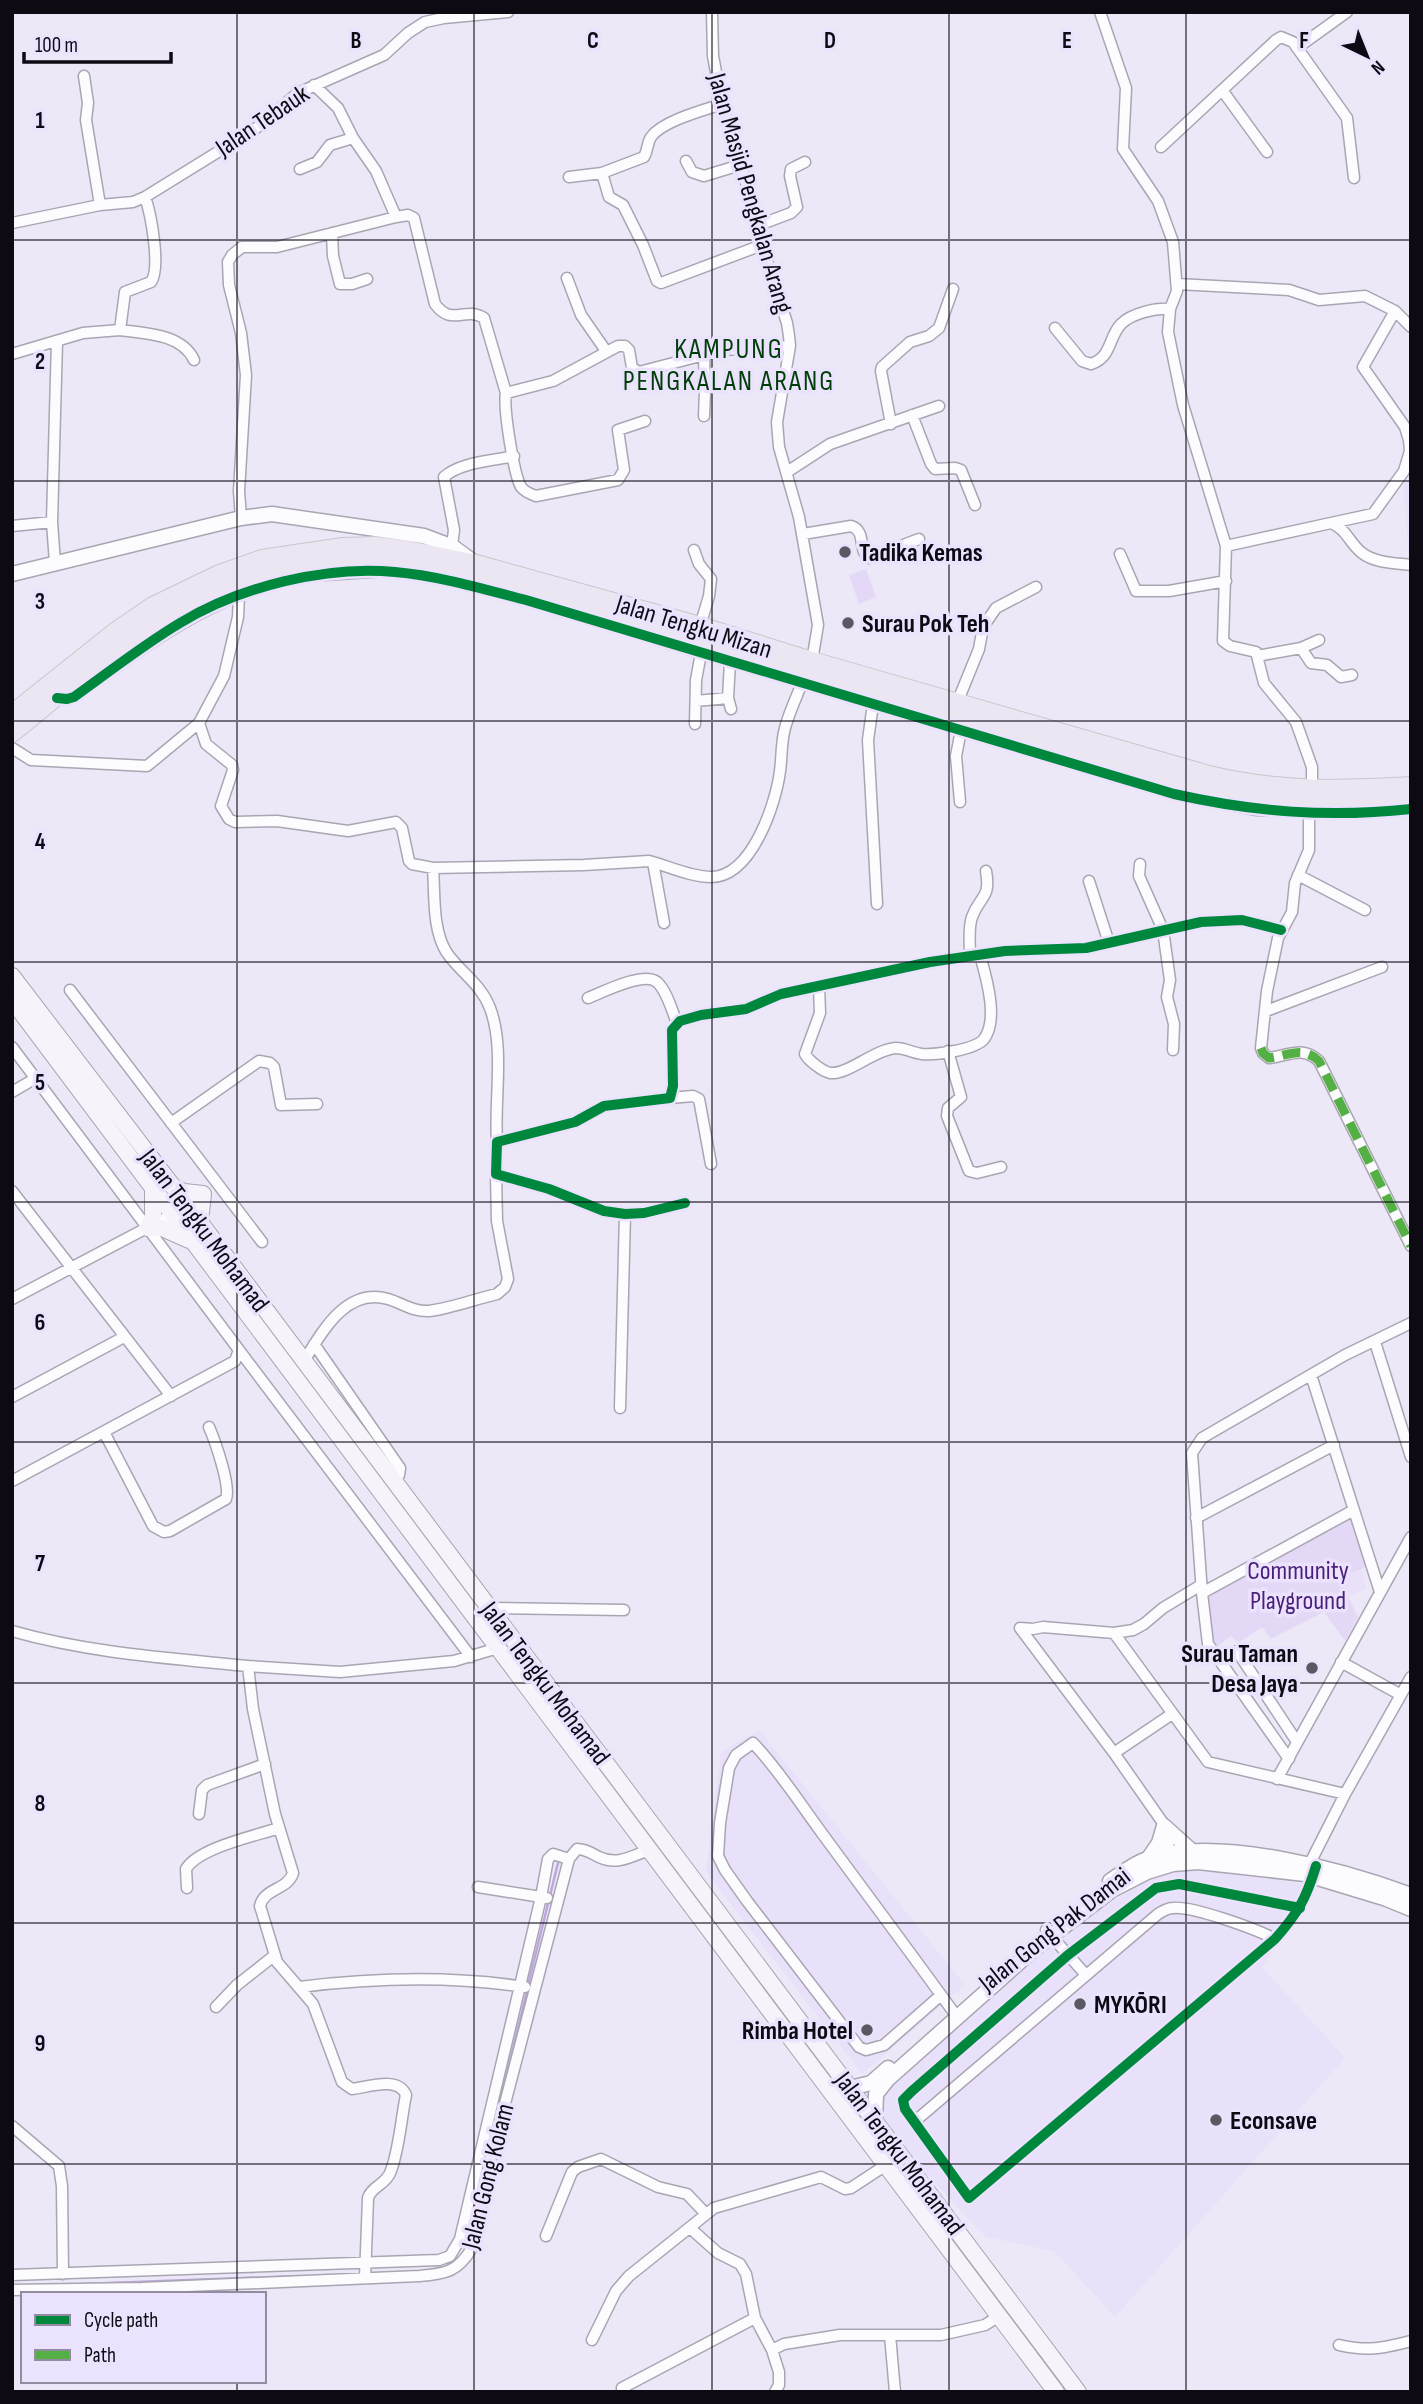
<svg xmlns="http://www.w3.org/2000/svg" width="1423" height="2404" font-family="'Sofia Sans Condensed',sans-serif">
  <style>
    .built { fill: #e9e0f9 }
    .green { fill: #e3d9f6 }
    .lines { fill: none; stroke-linecap: round; stroke-linejoin: round }
    .stream { stroke: #bca6e1; stroke-width: 2.5 }
    .minor-casing { stroke: #aaa5b2; stroke-width: 13 }
    .tertiary-casing { stroke: #aaa5b2; stroke-width: 17 }
    .secondary-casing { stroke: #aaa5b2; stroke-width: 18 }
    .trunk-casing { stroke: #c8c6cd; stroke-width: 20 }
    .minor { stroke: #fcfcfe; stroke-width: 10 }
    .tertiary { stroke: #fcfcfe; stroke-width: 14 }
    .secondary { stroke: #f6f4fa; stroke-width: 16 }
    .trunk { stroke: #ece6f3; stroke-width: 18 }
    .quiet { stroke: #54b044; stroke-width: 9; stroke-dasharray: 18 9; stroke-linecap: butt }
    .cycleway-casing { stroke: #ebe2fd; stroke-width: 15 }
    .cycleway { stroke: #00873e; stroke-width: 10 }
    .grid { fill: none; stroke: #0e0a14; stroke-width: 2; stroke-opacity: 0.55 }
    .poi-dot { fill: #5c5863; stroke: #ebe2fd; stroke-width: 2.5 }
    .labels { text-anchor: middle; stroke-width: 7; stroke-linejoin: round; paint-order: stroke }
    .street-label { font-size: 26px; fill: #0e0a14; stroke: #ebe2fd }
    .poi-label { font-size: 26px; font-weight: bold; fill: #0e0a14; stroke: #ebe2fd; text-anchor: start }
    .park-label { font-size: 26px; fill: #491f79; stroke: #ebe2fd }
    .neighbourhood-label { font-size: 28px; letter-spacing: 2px; fill: #013d07; stroke: #ebe2fd }
    .grid-label { font-size: 23px; text-anchor: middle; font-weight: bold; fill: #0e0a14; stroke: #ebe2fd; stroke-width: 7; stroke-linejoin: round; paint-order: stroke }
  </style>
  <rect width="100%" height="100%" fill="#ede8f7"/>
  <path class="built" d="M 1411,473 L 1411,558 L 1409,558 L 1403,482 Z
    M 1361,1569 L 1367,1588 L 1348,1598 L 1338,1578 Z
    M 759,1730 L 965,1985 L 862,2074 L 706,1872 L 721,1752 Z
    M 1173,1864 L 1317,1886 L 1262,1967 L 1345,2058 L 1115,2317 L 1054,2251 L 986,2237 L 875,2120 L 885,2092 L 1033,1950 Z"/>
  <path class="green" d="M 866,569 L 876,597 L 859,604 L 849,575 Z
    M 1351,1516 L 1366,1567 L 1339,1578 L 1358,1617 L 1345,1641 L 1324,1612 L 1271,1639 L 1262,1627 L 1238,1643 L 1231,1636 L 1217,1647 L 1213,1642 L 1208,1593 Z"/>
  <g class="lines">
    <path class="stream" d="M 528,1985 L 559,1859
      M 503,2090 L 527,1991
      M 465,2250 L 477,2199
      M 82,2284 L 299,2276"/>
    <defs>
      <path id="minor" d="M 712,12 L 713,56 L 722,104 L 759,225 L 762,245 L 787,323 L 789,336 L 790,346 L 777,422 L 779,447 L 799,517 L 818,625 L 812,661
        M 1100,12 L 1126,88 L 1123,149 L 1158,201 L 1173,242 L 1177,291 L 1170,309 L 1168,332 L 1183,405 L 1226,546 L 1223,641 L 1230,646 L 1256,652 L 1264,683 L 1296,722 L 1312,767 L 1312,790
        M 1297,48 L 1347,12
        M 84,76 L 88,103 L 86,120 L 100,205
        M 314,85 L 338,108 L 353,138 L 376,171 L 396,217 L 408,215 L 414,218 L 435,304 C 452,327 464,306 484,318 L 506,393 L 553,381 L 618,346 L 625,346 L 629,350 L 632,368 L 639,372 L 723,350 L 790,346
        M 1222,90 L 1267,152
        M 1161,147 L 1276,40 L 1281,37 L 1293,42 L 1347,118 L 1354,178
        M 686,161 L 692,172 L 704,176 L 740,165
        M 300,169 L 317,162 L 330,145 L 353,138
        M 602,173 L 609,197 L 623,205 L 643,245 L 657,281 L 661,283 L 762,245
        M 569,177 L 602,173 L 644,157 C 648,150 647,143 651,137 C 662,121 704,110 722,104
        M 12,223 L 100,205 L 133,202 L 145,197 L 255,129 L 298,93 L 384,55 L 408,33 L 425,22 L 444,18 L 508,12
        M 759,225 L 791,213 L 797,207 L 790,176 L 791,169 L 805,162
        M 332,233 L 333,256 L 340,284 L 352,284 L 367,279
        M 567,278 L 581,315 L 606,351
        M 1177,284 L 1289,290 L 1319,300 L 1365,296 L 1395,311 L 1411,327
        M 1055,328 L 1082,361 L 1091,364 C 1112,357 1108,338 1121,324 C 1132,313 1156,308 1170,309
        M 120,330 C 145,333 182,334 194,360
        M 12,354 L 83,333 L 120,330 L 125,292 L 151,282 C 161,268 151,214 145,197
        M 506,393 C 503,408 514,475 521,487 C 525,492 530,494 536,496 L 618,480 L 624,470 L 618,430 L 645,421
        M 912,415 L 931,464 L 935,469 L 955,468 L 961,470 L 975,505
        M 704,416 L 705,392 L 704,355
        M 891,424 L 881,371 L 882,367 L 910,342 L 929,336 L 939,328 L 953,289
        M 787,472 L 830,444 L 939,406
        M 241,518 L 239,491 L 246,375 L 241,333 L 229,285 L 228,262 L 232,255 L 242,247 L 277,247 L 396,217
        M 1331,523 L 1373,514 L 1404,471 L 1410,451 L 1409,440 L 1405,427 L 1363,367 L 1395,311
        M 12,526 L 52,522
        M 803,534 L 851,526 C 867,531 857,550 869,558 L 919,539
        M 1226,546 L 1331,523 C 1347,529 1349,543 1362,553 C 1375,563 1395,563 1411,565
        M 694,550 L 699,564 L 711,579 L 709,596 L 700,626
        M 451,554 L 454,530 L 444,477 C 460,462 493,461 514,456
        M 1120,554 L 1136,591 L 1169,591 L 1226,581
        M 55,563 L 52,522 L 57,341
        M 324,575 L 385,571 L 402,572
        M 425,575 L 511,596
        M 654,639 L 1174,794 L 1257,810 L 1328,813
        M 1301,648 L 1311,663 L 1327,665 L 1341,677 L 1352,675
        M 1257,656 L 1301,648 L 1319,640
        M 730,662 L 728,698 L 731,709
        M 57,698 L 67,699 L 74,697 C 146,646 218,589 308,577
        M 696,701 L 728,698
        M 957,703 L 979,649 L 983,627 L 996,608 L 1036,587
        M 873,704 L 868,740 L 877,904
        M 199,723 L 206,744 L 232,765 L 233,770 L 221,806 L 229,819 L 235,822 L 277,821 L 348,831 L 396,822 L 402,828 L 409,861 L 412,864 L 433,868 L 584,865 L 649,861 C 668,866 691,877 711,877 C 752,877 776,803 780,771 C 782,757 781,742 785,728 C 789,713 796,698 802,683
        M 695,724 L 696,680 L 701,653
        M 12,748 L 31,760 L 147,766 L 199,723 L 224,676 L 238,617 L 239,595
        M 960,802 L 956,756 L 961,730
        M 1309,807 L 1309,850 L 1295,883 L 1292,912 L 1278,938 L 1267,991 L 1261,1048 L 1263,1053 L 1269,1058 C 1288,1056 1302,1045 1319,1061 L 1411,1246
        M 1372,811 L 1411,809
        M 653,862 L 664,923
        M 1140,864 L 1139,876 L 1163,930 L 1170,980 L 1167,997 L 1174,1024 L 1173,1050
        M 433,868 C 435,895 432,930 447,953 C 461,973 481,984 490,1008 C 505,1048 494,1099 497,1142
        M 1298,875 L 1365,910
        M 1089,881 L 1109,943
        M 970,956 C 970,944 968,928 972,917 C 980,895 991,899 986,871
        M 819,987 L 820,1013 L 805,1054 C 809,1061 822,1071 830,1073 C 848,1075 875,1049 896,1048 C 905,1048 913,1053 922,1054 C 936,1055 975,1050 984,1039 C 999,1019 986,977 980,955
        M 70,990 L 262,1242
        M 588,998 C 603,992 644,971 657,982 C 667,991 672,1011 677,1023
        M 1266,1011 L 1382,967
        M 12,1047 L 239,1350 L 235,1361 L 12,1481
        M 948,1051 L 961,1097 L 948,1108 L 947,1116 L 969,1171 L 977,1173 L 1001,1167
        M 12,1092 L 36,1078
        M 670,1098 L 693,1096 L 699,1099 L 711,1164
        M 171,1123 L 259,1061 L 270,1063 L 274,1067 L 281,1105 L 317,1104
        M 12,1191 L 171,1396
        M 685,1203 L 644,1213 L 625,1214 L 604,1211 L 549,1189 L 496,1174 L 497,1142 L 575,1122 L 604,1106 L 670,1098 L 673,1086 L 672,1030 L 680,1021 L 701,1015 L 746,1009 L 781,994 L 930,962 L 1005,951 L 1086,948 L 1201,922 L 1242,920 L 1281,930
        M 12,1299 L 177,1212
        M 1375,1342 L 1411,1457
        M 314,1344 L 400,1468 L 399,1475 L 394,1480
        M 239,1350 L 471,1657
        M 304,1361 C 322,1332 346,1287 388,1299 C 402,1303 413,1312 429,1311 C 452,1308 475,1299 497,1294 L 505,1287 L 508,1279 L 497,1221 L 496,1174
        M 1311,1375 L 1380,1592
        M 12,1397 L 124,1337
        M 620,1408 L 625,1214
        M 104,1432 L 153,1526 L 164,1532 L 170,1531 L 226,1499 C 231,1486 215,1441 209,1427
        M 1196,1518 L 1334,1445
        M 1202,1593 L 1354,1510
        M 490,1608 L 624,1610
        M 1020,1628 L 1114,1753 L 1163,1823 L 1172,1860
        M 1020,1628 L 1033,1629 L 1043,1627 L 1114,1633 L 1133,1630 L 1144,1624 L 1163,1608 L 1201,1585
        M 12,1631 C 89,1653 168,1658 248,1666
        M 1114,1633 L 1208,1762 L 1345,1794
        M 1237,1651 L 1297,1742
        M 1341,1662 L 1401,1695
        M 1114,1753 L 1172,1714
        M 1289,1759 L 1208,1644 L 1202,1593 L 1192,1453 L 1202,1438 L 1345,1355 L 1411,1323
        M 1277,1779 L 1411,1537
        M 199,1814 L 202,1790 L 207,1785 L 265,1764
        M 1307,1869 L 1345,1794 L 1411,1677
        M 187,1888 L 186,1869 C 198,1848 255,1836 279,1828
        M 547,1898 L 541,1897 L 548,1859 L 553,1854 L 569,1859
        M 1300,1908 L 1179,1884 L 1156,1888 L 1068,1955 L 912,2091 L 903,2100 L 905,2109 L 969,2198 L 1275,1939 C 1295,1916 1306,1899 1315,1869
        M 1046,1930 L 1086,1975
        M 300,1987 C 373,1978 452,1976 525,1987
        M 941,1995 L 884,2045 L 866,2050 L 859,2047 L 747,1901 L 725,1870 L 718,1856 L 720,1823 L 729,1768 L 736,1755 L 753,1743 C 779,1770 801,1805 824,1836 C 868,1896 913,1956 957,2017
        M 216,2007 L 237,1985 L 275,1955
        M 914,2122 L 1158,1914 C 1163,1911 1167,1908 1173,1908 C 1193,1906 1256,1929 1275,1939
        M 12,2126 L 59,2166 L 62,2186 L 63,2274
        M 690,2228 L 718,2253 L 740,2264 L 746,2274 L 755,2318 L 772,2350 L 779,2372 L 779,2385 L 775,2392
        M 546,2236 L 572,2172 L 578,2167 L 601,2159 L 658,2187 L 687,2194 L 706,2214
        M 12,2275 L 439,2260 L 450,2256 L 460,2239 L 541,1897 L 478,1887
        M 365,2278 L 368,2198 C 372,2186 385,2185 390,2173 C 399,2152 401,2119 406,2095 C 398,2076 369,2087 352,2089 L 342,2082 L 313,2004 L 277,1962 L 260,1906 C 264,1888 288,1890 293,1873 L 275,1814 L 253,1709 L 248,1666 L 340,1672 L 454,1661 L 498,1648
        M 12,2290 L 142,2288 L 419,2276 C 445,2274 458,2272 472,2248 L 491,2157 L 569,1859 L 577,1849 C 586,1849 591,1853 599,1857 C 617,1866 632,1856 649,1850
        M 890,2335 L 895,2392
        M 592,2340 L 616,2291 L 629,2276 L 714,2208 L 821,2177 L 845,2189 L 851,2188 L 886,2165
        M 1339,2345 C 1368,2352 1383,2348 1411,2341
        M 772,2350 L 784,2344 L 840,2335 L 941,2335 L 985,2325 L 999,2316
        M 622,2388 L 755,2318"/>
      <path id="tertiary" d="M 12,574 L 241,518 L 272,514 L 424,536 L 453,547 L 475,563
        M 1164,1826 L 1194,1853
        M 1148,1859 L 1159,1843 L 1164,1826
        M 1110,1881 C 1122,1873 1133,1864 1147,1859 C 1217,1835 1343,1870 1411,1895
        M 850,2088 L 871,2083 L 888,2068
        M 875,2120 L 876,2094 L 888,2079 L 1033,1950 L 1112,1890 L 1147,1872 L 1173,1864 L 1198,1862 L 1305,1874 L 1384,1898 L 1411,1909"/>
      <path id="secondary" d="M 12,976 L 187,1205 L 1078,2392
        M 12,1000 L 1056,2392
        M 173,1187 L 184,1192 L 203,1194 L 200,1222
        M 153,1188 L 153,1216 L 148,1228 L 162,1228 L 189,1240"/>
      <path id="trunk" d="M 12,714 L 115,632 L 153,606 L 217,575 L 262,559 L 343,547 L 375,546 L 408,550 L 476,564 L 700,626 L 812,661 L 1209,775 C 1280,792 1339,790 1411,786
        M 12,733 C 60,695 107,651 161,619 C 208,591 261,574 316,567 C 342,563 370,560 396,563 C 426,566 456,573 485,580 L 1118,767 L 1236,798 L 1338,806 L 1411,800"/>
    </defs>
    <use href="#minor" class="minor-casing"/>
    <use href="#tertiary" class="tertiary-casing"/>
    <use href="#secondary" class="secondary-casing"/>
    <use href="#trunk" class="trunk-casing"/>
    <use href="#minor" class="minor"/>
    <use href="#tertiary" class="tertiary"/>
    <use href="#secondary" class="secondary"/>
    <use href="#trunk" class="trunk"/>
    <path class="quiet" d="M 1261,1048 L 1263,1053 L 1269,1058 C 1288,1056 1302,1045 1319,1061 L 1411,1246"/>
    <defs>
      <path id="cycleway" d="M 57,698 L 67,699 L 74,697 C 109,672 143,645 180,623 C 239,587 326,565 395,572 C 440,576 483,589 526,600 L 1174,794 C 1254,812 1329,818 1411,809
        M 685,1203 L 644,1213 L 625,1214 L 604,1211 L 549,1189 L 496,1174 L 497,1142 L 575,1122 L 604,1106 L 670,1098 L 673,1086 L 672,1030 L 680,1021 L 701,1015 L 746,1009 L 781,994 L 930,962 L 1005,951 L 1086,948 L 1201,922 L 1242,920 L 1281,930
        M 1300,1908 L 1179,1884 L 1156,1888 L 1068,1955 L 912,2091 L 903,2100 L 905,2109 L 969,2198 L 1275,1939 C 1298,1913 1306,1899 1316,1866"/>
    </defs>
    <use href="#cycleway" class="cycleway-casing"/>
    <use href="#cycleway" class="cycleway"/>
  </g>
  <path class="grid" d="M 237,12 L 237,2294M 474,12 L 474,2392M 712,12 L 712,2392M 949,12 L 949,2392M 1186,12 L 1186,2392M 12,240 L 1411,240M 12,481 L 1411,481M 12,721 L 1411,721M 12,962 L 1411,962M 12,1202 L 1411,1202M 12,1442 L 1411,1442M 12,1683 L 1411,1683M 12,1923 L 1411,1923M 12,2164 L 1411,2164M 237,2381 L 237,2392"/>
  <g class="poi-dot">
    <circle cx="845" cy="552" r="7"/>
    <circle cx="848" cy="623" r="7"/>
    <circle cx="1312" cy="1668" r="7"/>
    <circle cx="1080" cy="2004" r="7"/>
    <circle cx="867" cy="2030" r="7"/>
    <circle cx="1216" cy="2120" r="7"/>
  </g>
  <g class="labels">
    <g class="street-label">
      <text transform="translate(262 120) rotate(-34)" y="9">Jalan Tebauk</text>
      <text transform="translate(751 193) rotate(74)" y="9">Jalan Masjid Pengkalan Arang</text>
      <text transform="translate(694 626) rotate(17)" y="9">Jalan Tengku Mizan</text>
      <text transform="translate(205 1230) rotate(53)" y="9">Jalan Tengku Mohamad</text>
      <text transform="translate(546 1683) rotate(53)" y="9">Jalan Tengku Mohamad</text>
      <text transform="translate(1054 1929) rotate(-38)" y="9">Jalan Gong Pak Damai</text>
      <text transform="translate(900 2153) rotate(53)" y="9">Jalan Tengku Mohamad</text>
      <text transform="translate(487 2176) rotate(-76)" y="9">Jalan Gong Kolam</text>
    </g>
    <g class="poi-label">
      <text x="859" y="561">Tadika Kemas</text>
      <text x="862" y="632">Surau Pok Teh</text>
      <text x="1298" y="1662" text-anchor="end">Surau Taman<tspan x="1298" dy="30">Desa Jaya</tspan></text>
      <text x="1094" y="2013">MYKŌRI</text>
      <text x="853" y="2039" text-anchor="end">Rimba Hotel</text>
      <text x="1230" y="2129">Econsave</text>
    </g>
    <g class="park-label">
      <text x="1298" y="1579">Community<tspan x="1298" dy="30">Playground</tspan></text>
    </g>
    <g class="neighbourhood-label">
      <text x="729" y="358">KAMPUNG<tspan x="729" dy="32">PENGKALAN ARANG</tspan></text>
    </g>
  </g>
  <g class="grid-label">
    <text x="356" y="48">B</text>
    <text x="593" y="48">C</text>
    <text x="830" y="48">D</text>
    <text x="1067" y="48">E</text>
    <text x="1304" y="48">F</text>
    <text x="40" y="128">1</text>
    <text x="40" y="369">2</text>
    <text x="40" y="609">3</text>
    <text x="40" y="849">4</text>
    <text x="40" y="1090">5</text>
    <text x="40" y="1330">6</text>
    <text x="40" y="1571">7</text>
    <text x="40" y="1811">8</text>
    <text x="40" y="2051">9</text>
  </g>
  <rect width="1423" height="2404" fill="none" stroke="#0e0a14" stroke-width="28"/>
  <rect x="21" y="2292" width="245" height="91" fill="#ebe2fd" stroke="#938ca0" stroke-width="2"/>
  <rect x="35" y="2315" width="35" height="10" fill="#00873e" stroke="#938ca0" stroke-width="2"/>
  <text x="84" y="2327" font-size="21" fill="#0e0a14">Cycle path</text>
  <rect x="35" y="2350" width="35" height="10" fill="#54b044" stroke="#938ca0" stroke-width="2"/>
  <text x="84" y="2362" font-size="21" fill="#0e0a14">Path</text>
  <g transform="translate(1367 56) rotate(137)" stroke="#ebe2fd" stroke-width="5" paint-order="stroke">
  <path d="M0-5L12 26L0 18L-12 26Z" fill="#0e0a14"/>
  <text y="-10" font-size="19" font-weight="bold" text-anchor="middle" fill="#0e0a14">N</text>
  </g>
  <path d="M24 52v10h147v-10" fill="none" stroke="#0e0a14" stroke-width="3.5"/>
  <text x="35" y="52" font-size="21" fill="#0e0a14" stroke="#ebe2fd" stroke-width="5" paint-order="stroke">100 m</text>
</svg>
